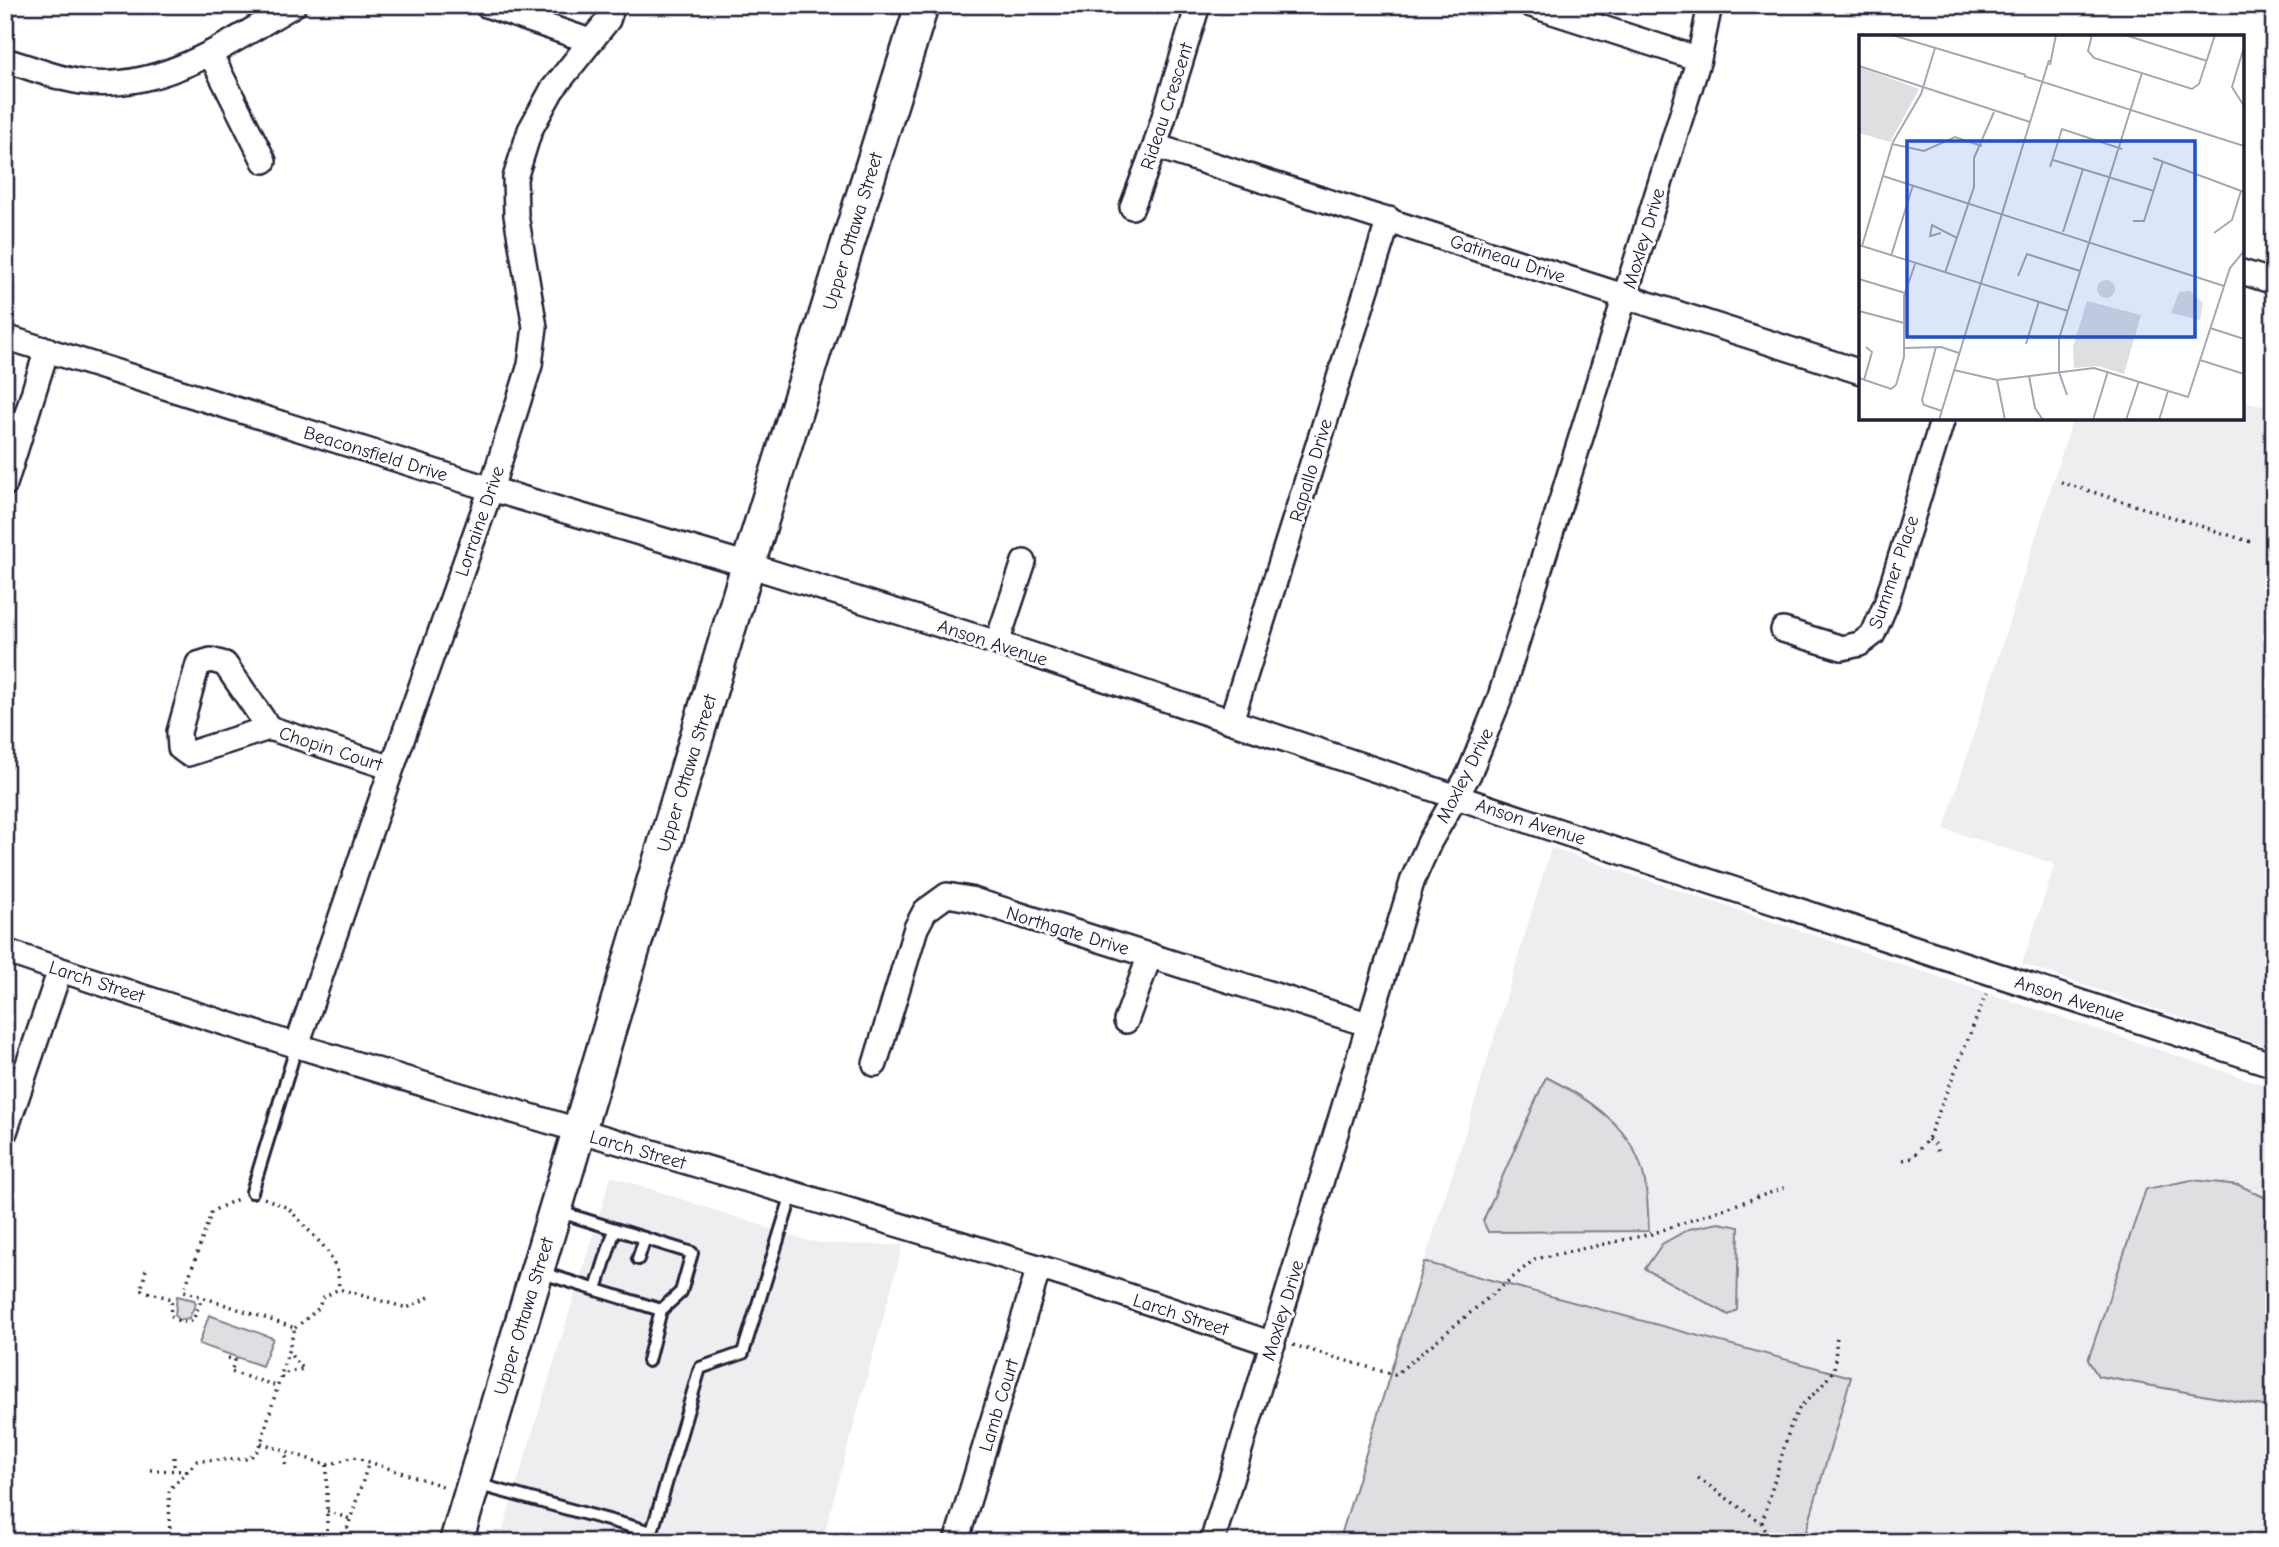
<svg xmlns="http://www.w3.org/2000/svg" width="2279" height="1547" font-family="'Comic Neue',sans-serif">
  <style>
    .built { fill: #eeeef1 }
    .green { fill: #dfdfe2; stroke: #80808e; stroke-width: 2 }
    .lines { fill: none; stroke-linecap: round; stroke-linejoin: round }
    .service-casing { stroke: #22223b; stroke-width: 16 }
    .minor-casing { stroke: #22223b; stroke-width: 28 }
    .secondary-casing { stroke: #22223b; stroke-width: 37 }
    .path { stroke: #22223b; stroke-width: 3.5; stroke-dasharray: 2 5; stroke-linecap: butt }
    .service { stroke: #fff; stroke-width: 10 }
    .minor { stroke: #fff; stroke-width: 23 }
    .secondary { stroke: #fff; stroke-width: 32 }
    .labels { text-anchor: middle; stroke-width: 6; stroke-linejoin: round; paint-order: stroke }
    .street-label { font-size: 19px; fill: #22223b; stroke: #fff }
    .inset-road { fill: none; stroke: #a7a7b1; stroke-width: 2 }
    .view { fill: #1d4ed8; fill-opacity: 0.15; stroke: #1d4ed8; stroke-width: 3.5 }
    .inset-edge { fill: none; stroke: #22223b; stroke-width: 3.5 }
  </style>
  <rect width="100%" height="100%" fill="#fff"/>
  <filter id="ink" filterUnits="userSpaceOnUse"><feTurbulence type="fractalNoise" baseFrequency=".0143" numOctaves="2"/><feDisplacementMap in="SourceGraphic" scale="14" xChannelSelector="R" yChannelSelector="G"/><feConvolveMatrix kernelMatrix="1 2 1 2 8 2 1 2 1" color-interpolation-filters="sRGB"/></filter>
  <g filter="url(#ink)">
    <path class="built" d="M 2242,400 L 2274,410 L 2274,1049 L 2022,964 L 2055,864 L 1944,829 L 2073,418 L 2242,418 Z
      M 1551,848 L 2274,1088 L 2274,1542 L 1803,1542 L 1850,1377 L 1424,1262 L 1465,1134 Z
      M 611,1176 L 808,1241 L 829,1244 L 903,1245 L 822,1542 L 499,1542 Z"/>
    <path class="green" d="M 1546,1077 C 1590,1099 1636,1129 1645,1182 C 1648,1198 1648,1215 1649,1231 L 1488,1232 L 1483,1221 Z
      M 2192,1180 L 2239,1185 L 2274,1202 L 2274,1408 L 2098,1376 L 2088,1360 L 2146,1189 Z
      M 1719,1223 L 1739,1227 L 1737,1310 L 1729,1315 L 1645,1269 L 1662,1244 L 1689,1229 Z
      M 1424,1262 L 1851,1377 L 1803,1542 L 1339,1542 Z
      M 177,1296 L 194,1300 L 196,1303 L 189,1318 L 178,1320 L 175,1315 Z
      M 209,1315 L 273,1338 L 262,1366 L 199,1344 Z"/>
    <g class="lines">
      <defs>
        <path id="service" d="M 252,1192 L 297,1045
          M 638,1259 L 645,1238
          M 539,1272 L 661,1310 L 681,1292 L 692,1253 L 557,1211
          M 596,1289 L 615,1229
          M 648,1361 L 661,1310
          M 476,1484 L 652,1532
          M 649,1542 L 700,1368 L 743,1353 L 792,1194"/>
        <path id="minor" d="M 486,5 L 590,41
          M 1531,5 L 1699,59
          M 210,53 L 264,161
          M 5,60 C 30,67 57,79 82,82 C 160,93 230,42 294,5
          M 1155,146 L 1861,372
          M 1132,207 L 1155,146 L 1198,5
          M 2242,272 L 2274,282
          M 5,337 L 491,489 L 748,565 L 997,643 L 1690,875 L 2274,1065
          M 5,484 L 47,349
          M 1783,630 L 1842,648 L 1860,644 L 1873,634 L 1886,604 L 1943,418
          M 997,643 L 1024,562
          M 1231,721 L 1389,219
          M 269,728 L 188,754 L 180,748 L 179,732 L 198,664 L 211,660 L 225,664 L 269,728 L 392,768
          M 5,951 C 346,1068 694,1161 1038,1267 C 1117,1291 1194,1318 1273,1344
          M 1126,1021 L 1150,955
          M 297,1045 L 392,768 L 491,489 L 530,365 L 535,327 L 516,215 L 515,178 L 530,130 L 552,90 L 608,20 L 613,5
          M 875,1064 L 916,928 L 925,911 L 947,895 L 970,899 L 1367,1024
          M 5,1132 L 60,970
          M 956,1542 L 1039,1267
          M 1212,1542 L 1413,879 L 1430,841 L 1469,774 L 1499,700 L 1699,59 L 1710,5"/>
        <path id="secondary" d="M 456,1542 L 748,565 L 922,5"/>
      </defs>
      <use href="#service" class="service-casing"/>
      <use href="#minor" class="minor-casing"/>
      <use href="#secondary" class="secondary-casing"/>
      <path class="path" d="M 2061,482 L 2251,542
        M 1928,1139 L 1935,1145 L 1939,1156
        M 1903,1160 L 1912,1158 L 1928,1139 L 1986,994
        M 264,1198 L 288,1208 L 326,1249 L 338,1272 L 339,1289
        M 146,1270 L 141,1290 L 172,1299 L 170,1314 L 176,1320 L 186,1323 L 193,1320 L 202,1298
        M 295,1328 L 319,1308 L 322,1298 L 339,1289 L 407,1308 L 431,1296
        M 1293,1345 L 1395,1375 L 1535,1259 L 1651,1234 L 1784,1188
        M 228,1358 L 235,1360 L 231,1372 L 277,1386
        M 281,1378 L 288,1372 L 304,1369 L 294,1360 L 289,1351
        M 261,1443 L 327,1465 L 354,1457 L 446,1487
        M 174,1457 L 174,1471
        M 285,1465 L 287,1452
        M 327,1465 L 327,1542
        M 150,1470 L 187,1471
        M 1698,1478 L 1762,1523 L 1771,1542
        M 327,1511 L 350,1519
        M 1762,1523 L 1791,1424 L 1800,1407 L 1820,1388 L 1834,1370 L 1837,1336
        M 170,1542 L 169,1490 L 197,1461 L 245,1459 L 251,1457 L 259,1449 L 295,1328 L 184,1291 L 212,1211 L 238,1199
        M 343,1542 L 369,1462"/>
      <use href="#service" class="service"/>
      <use href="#minor" class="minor"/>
      <use href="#secondary" class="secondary"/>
    </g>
  </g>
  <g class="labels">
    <g class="street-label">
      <text transform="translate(1166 106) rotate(-72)" y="7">Rideau Crescent</text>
      <text transform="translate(852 231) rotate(-73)" y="7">Upper Ottawa Street</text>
      <text transform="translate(1643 238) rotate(-73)" y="7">Moxley Drive</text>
      <text transform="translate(1508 258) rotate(18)" y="7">Gatineau Drive</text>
      <text transform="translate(376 453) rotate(17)" y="7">Beaconsfield Drive</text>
      <text transform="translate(1310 470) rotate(-73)" y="7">Rapallo Drive</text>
      <text transform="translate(479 521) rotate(-71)" y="7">Lorraine Drive</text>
      <text transform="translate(1893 572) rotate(-71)" y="7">Summer Place</text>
      <text transform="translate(993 642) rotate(18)" y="7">Anson Avenue</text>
      <text transform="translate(331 748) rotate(18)" y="7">Chopin Court</text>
      <text transform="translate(686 773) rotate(-73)" y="7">Upper Ottawa Street</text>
      <text transform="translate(1464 775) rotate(-63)" y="7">Moxley Drive</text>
      <text transform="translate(1531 821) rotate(18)" y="7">Anson Avenue</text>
      <text transform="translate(1068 930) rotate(17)" y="7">Northgate Drive</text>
      <text transform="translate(97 981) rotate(18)" y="7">Larch Street</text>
      <text transform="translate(2070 998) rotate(18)" y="7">Anson Avenue</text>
      <text transform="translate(638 1149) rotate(16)" y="7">Larch Street</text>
      <text transform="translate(1282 1310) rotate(-73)" y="7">Moxley Drive</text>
      <text transform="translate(1181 1314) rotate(18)" y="7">Larch Street</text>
      <text transform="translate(523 1316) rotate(-73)" y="7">Upper Ottawa Street</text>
      <text transform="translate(998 1405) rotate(-73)" y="7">Lamb Court</text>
    </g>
  </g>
  <g transform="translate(1859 35)">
    <rect width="385" height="385" fill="#fff"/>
    <path d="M 0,32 L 60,54 L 31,107 L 0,98 ZM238 254a9 9 0 1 1 18 0a9 9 0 1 1-18 0ZM 331,256 L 344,268 L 341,285 L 312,278 L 320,257 ZM 228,266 L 282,280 L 265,339 L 239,331 L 215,333 L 214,312 Z" fill="#dfdfe2"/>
    <path class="inset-road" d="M 33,0 L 167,40M 233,0 L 229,16 L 235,23 L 333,54 L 340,49 L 356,0M 266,0 L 348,26M 385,12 L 373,52 L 385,71M 191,30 L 197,0M 0,31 L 171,87M 165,41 L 385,111M 33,109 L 65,116 L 96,102 L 123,111M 294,123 L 385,157M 194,125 L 295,156M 191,132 L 203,94 L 263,114M 24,141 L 365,251M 274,186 L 285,186 L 304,126M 204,197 L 224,134M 82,198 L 71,201 L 73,190 L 98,203M 355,198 L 373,185 L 382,156M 0,210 L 209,276M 3,211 L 34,107 L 62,59 L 76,13M 32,221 L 54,150M 86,238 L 115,152 L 115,123 L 135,77M 159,241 L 168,219 L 221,236M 0,244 L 46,258M 0,276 L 45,288M 351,293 L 385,304M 167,309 L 180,266M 77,312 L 63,365 L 65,370 L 83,376M 46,313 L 82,312 L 100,318M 341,325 L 385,339M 95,335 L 138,345 L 235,333 L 329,362 L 371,233 L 385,216M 170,341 L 176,373 L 184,385M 0,343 L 32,354 L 37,350 L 45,322 L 45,261 L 56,229M 5,345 L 13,317 L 7,312M 138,345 L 146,385M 208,360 L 200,337 L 200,304 L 283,38M 80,385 L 190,25M 234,385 L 249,336M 267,385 L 280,346M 300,385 L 309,356"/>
    <path class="view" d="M 48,106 L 336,106 L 336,302 L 48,302 Z"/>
    <rect width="385" height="385" class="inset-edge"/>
  </g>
  <rect width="2279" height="1547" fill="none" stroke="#fff" stroke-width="28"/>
  <rect x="14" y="14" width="2251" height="1519" fill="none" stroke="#22223b" stroke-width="2.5" filter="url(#ink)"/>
</svg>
